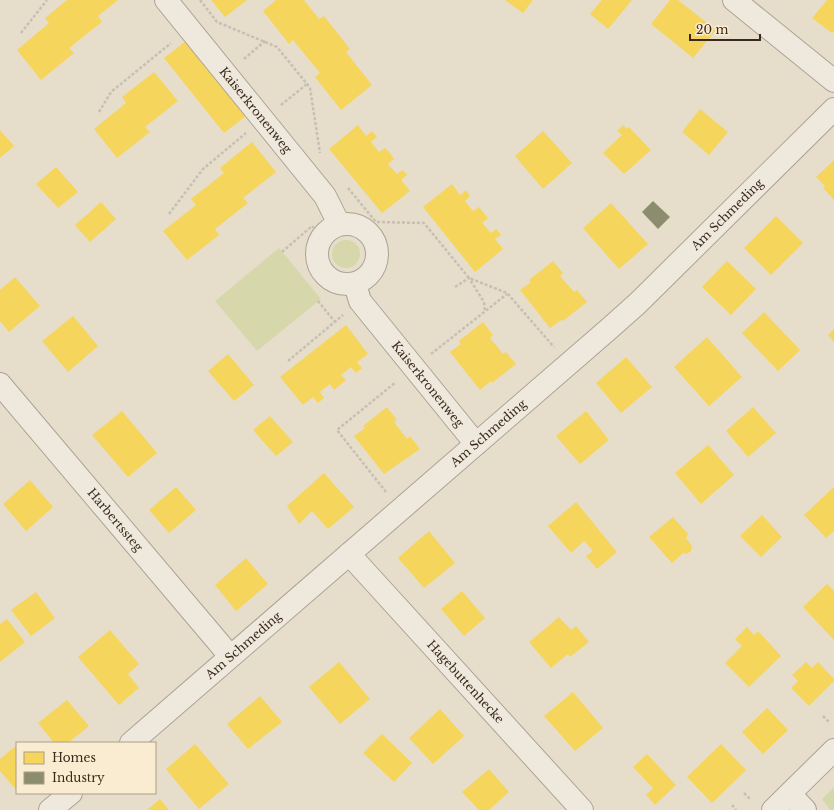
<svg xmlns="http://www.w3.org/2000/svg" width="834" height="810" font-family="'Libre Baskerville',serif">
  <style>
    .green { fill: #d7d7ac }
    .homes { fill: #f6d55c }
    .industry { fill: #8c8c6e }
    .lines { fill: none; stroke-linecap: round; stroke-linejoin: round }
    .minor-casing { stroke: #aba395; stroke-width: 24 }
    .path { stroke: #c7bfb4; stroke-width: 2.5; stroke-dasharray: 3 2; stroke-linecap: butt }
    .minor { stroke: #eee8dd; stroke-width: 22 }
    .labels { text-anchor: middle; stroke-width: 4; stroke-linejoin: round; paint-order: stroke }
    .street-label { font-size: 12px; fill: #3b2a1c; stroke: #f9ecd0 }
  </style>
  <rect width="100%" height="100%" fill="#e6decb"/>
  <path class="green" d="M332 254a14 14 0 1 1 28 0a14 14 0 1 1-28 0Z
    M 279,248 L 321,299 L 257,351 L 215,301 Z
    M 834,787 L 834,810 L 830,810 L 822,799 Z"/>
  <path class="homes" d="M 67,0 L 118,0 L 98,16 L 102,22 L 69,48 L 74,53 L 41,80 L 17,50 L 49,23 L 45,18 Z
    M 211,0 L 247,0 L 225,17 Z
    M 276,0 L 304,0 L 319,19 L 324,16 L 350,49 L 346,52 L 372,85 L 341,110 L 315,77 L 320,73 L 293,40 L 289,44 L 263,11 Z
    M 505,0 L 533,0 L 523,13 Z
    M 602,0 L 632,0 L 608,29 L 590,14 Z
    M 670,0 L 678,0 L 716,30 L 693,58 L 651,24 Z
    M 827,0 L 834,0 L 834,31 L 832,33 L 812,18 Z
    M 186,41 L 246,116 L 224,133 L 164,58 Z
    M 154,72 L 178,101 L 145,127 L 150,132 L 117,158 L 94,129 L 126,103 L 122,97 Z
    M 700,109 L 728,132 L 709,155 L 682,132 Z
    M 358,125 L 366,136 L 372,131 L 377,137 L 371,142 L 379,152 L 385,148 L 390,153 L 394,159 L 388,164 L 397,174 L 403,170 L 407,175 L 401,180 L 410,191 L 382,213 L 329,149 Z
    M 623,125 L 627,129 L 629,127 L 651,150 L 624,174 L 603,153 L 622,135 L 617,131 Z
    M 0,130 L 14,146 L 0,158 Z
    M 543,131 L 572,163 L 543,189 L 515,156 Z
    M 252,142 L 276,172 L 243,198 L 248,203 L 215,229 L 219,235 L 187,260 L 163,231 L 196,205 L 191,199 L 224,173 L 220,168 Z
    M 834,160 L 834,200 L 823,188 L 825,186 L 816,177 Z
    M 56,167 L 78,192 L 58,208 L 36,184 Z
    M 452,184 L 460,195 L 466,190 L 470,196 L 465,201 L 473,211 L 479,207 L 488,218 L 482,223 L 491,233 L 496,229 L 501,235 L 495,239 L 503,249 L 475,272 L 423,207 Z
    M 101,202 L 116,219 L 90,242 L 75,225 Z
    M 611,203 L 648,244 L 619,269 L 583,228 Z
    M 776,216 L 803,243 L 771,275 L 744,248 Z
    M 553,261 L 563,273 L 560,276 L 574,292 L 577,290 L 587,302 L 563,321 L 561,320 L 550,328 L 520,290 L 531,282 L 529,280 Z
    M 727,261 L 756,289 L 731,315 L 702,287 Z
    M 15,277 L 40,306 L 9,332 L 0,321 L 0,290 Z
    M 764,312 L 800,350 L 778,371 L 742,333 Z
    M 73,316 L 98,346 L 68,372 L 42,341 Z
    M 483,322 L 493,335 L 490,338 L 503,354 L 506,352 L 516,364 L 492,383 L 491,381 L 480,390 L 450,352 L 461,344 L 459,341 Z
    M 346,325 L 368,354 L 357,362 L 362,368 L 356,373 L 351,367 L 341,375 L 346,380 L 334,390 L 330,384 L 320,392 L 324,398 L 318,403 L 313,397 L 303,405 L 280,377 Z
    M 834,329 L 834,342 L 828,335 Z
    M 707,337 L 742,377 L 709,406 L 674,367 Z
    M 228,354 L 254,385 L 234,401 L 208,371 Z
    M 626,357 L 652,387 L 621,413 L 596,383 Z
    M 387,407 L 397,420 L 394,422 L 407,439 L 410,436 L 420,449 L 384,474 L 354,436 L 365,428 L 363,426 Z
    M 753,407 L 776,433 L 748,457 L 726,431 Z
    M 122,411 L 157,453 L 128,477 L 92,435 Z
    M 586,411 L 609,440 L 580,464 L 556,436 Z
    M 270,416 L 293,442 L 276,456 L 253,430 Z
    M 708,445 L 734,475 L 701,504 L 675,473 Z
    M 324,473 L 354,507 L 328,529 L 312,511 L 299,524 L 287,506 Z
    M 30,480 L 53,507 L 26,531 L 3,504 Z
    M 176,487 L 196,510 L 169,533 L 149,510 Z
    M 834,487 L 834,531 L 826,538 L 804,515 Z
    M 576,502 L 617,552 L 597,569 L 586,556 L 593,551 L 584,541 L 571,553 L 548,526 Z
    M 762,515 L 782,537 L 761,557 L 740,536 Z
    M 673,517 L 688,534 L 686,538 L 692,546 L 691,551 L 687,554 L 683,553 L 672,563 L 649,537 Z
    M 429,531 L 455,563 L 424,588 L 398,558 Z
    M 246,558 L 268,584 L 236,611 L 215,585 Z
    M 827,584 L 834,591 L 834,640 L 803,607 Z
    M 462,591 L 485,618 L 464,636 L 441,609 Z
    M 36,592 L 55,618 L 31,636 L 11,610 Z
    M 559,617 L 571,630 L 576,626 L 589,642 L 570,657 L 568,654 L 551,668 L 529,642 Z
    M 7,619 L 25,642 L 0,662 L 0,624 Z
    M 747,627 L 754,635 L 758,631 L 781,656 L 749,687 L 725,663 L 742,646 L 735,639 Z
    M 110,630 L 139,664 L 128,674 L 139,688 L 119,705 L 78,657 Z
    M 339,662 L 370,699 L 340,724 L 309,687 Z
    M 806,662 L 812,668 L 818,662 L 834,679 L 834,681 L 809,706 L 791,688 L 798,681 L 792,675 Z
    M 573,692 L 603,728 L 575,751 L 544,716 Z
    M 260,696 L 282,722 L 248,749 L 227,724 Z
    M 67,700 L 89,726 L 68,743 L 54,743 L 38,723 Z
    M 767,708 L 788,730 L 763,754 L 742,732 Z
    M 440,709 L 464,736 L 433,764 L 409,738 Z
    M 382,734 L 412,763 L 394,782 L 363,753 Z
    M 195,744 L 229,784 L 199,809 L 166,769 Z
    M 721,744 L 746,770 L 712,803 L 687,777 Z
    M 17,745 L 17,791 L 0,771 L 0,759 Z
    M 647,754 L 676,785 L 655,805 L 646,795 L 653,788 L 633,767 Z
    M 489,769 L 509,792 L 489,810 L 479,810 L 462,792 Z
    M 160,799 L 169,810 L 147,810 Z"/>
  <path class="industry" d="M 653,201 L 670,217 L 658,229 L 642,212 Z"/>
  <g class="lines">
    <defs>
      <g id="minor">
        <path id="s1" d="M 166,0 L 325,196 L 339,224"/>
        <path d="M 734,0 L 834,81"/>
        <circle cx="347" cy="254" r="30"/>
        <path id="s2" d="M 355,284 L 360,301 L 476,444"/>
        <path id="s3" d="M 0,384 L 230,656"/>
        <path id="s4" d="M 349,554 L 582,810"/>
        <path id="s5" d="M 131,743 L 610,328 L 638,303 L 834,109"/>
        <path d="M 790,794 L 805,810"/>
        <path d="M 50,810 L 71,793"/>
        <path d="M 773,810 L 834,750"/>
      </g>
    </defs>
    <use href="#minor" class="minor-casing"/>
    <path class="path" d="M 200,0 L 217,22 L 277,47 L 307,84 L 310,88 L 320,153
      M 21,33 L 47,0
      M 244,59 L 265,41
      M 281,105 L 307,84
      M 99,112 L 111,92 L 171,43
      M 348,188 L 376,222 L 424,223 L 469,278 L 507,293 L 554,347
      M 169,214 L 203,169 L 246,133
      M 282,252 L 312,226 L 315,229
      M 455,287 L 469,278 L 484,302 L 485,311
      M 318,301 L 335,322
      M 431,354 L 507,294
      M 288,361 L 343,315
      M 386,492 L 337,430 L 396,382
      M 823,716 L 830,723
      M 744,793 L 750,799
      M 732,805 L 736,810"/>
    <use href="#minor" class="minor"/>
  </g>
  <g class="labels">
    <g class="street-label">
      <text dy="4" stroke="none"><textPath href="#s1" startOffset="142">Kaiserkronenweg</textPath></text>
      <text dy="4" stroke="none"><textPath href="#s5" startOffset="797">Am Schmeding</textPath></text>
      <text dy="4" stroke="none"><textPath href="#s2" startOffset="125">Kaiserkronenweg</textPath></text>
      <text dy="4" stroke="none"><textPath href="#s5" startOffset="473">Am Schmeding</textPath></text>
      <text dy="4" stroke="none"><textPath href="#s3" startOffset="178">Harbertssteg</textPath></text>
      <text dy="4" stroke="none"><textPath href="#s5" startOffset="149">Am Schmeding</textPath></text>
      <text dy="4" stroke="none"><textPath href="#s4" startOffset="173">Hagebuttenhecke</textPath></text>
    </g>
  </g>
  <rect x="16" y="742" width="140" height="52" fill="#f9ecd0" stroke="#ad9e88"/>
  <rect x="24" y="752" width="20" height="12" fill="#f6d55c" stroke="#ad9e88"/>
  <text x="52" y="762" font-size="12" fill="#3b2a1c">Homes</text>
  <rect x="24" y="772" width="20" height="12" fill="#8c8c6e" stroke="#ad9e88"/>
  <text x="52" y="782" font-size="12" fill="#3b2a1c">Industry</text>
  <path d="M690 34v6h70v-6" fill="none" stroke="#3b2a1c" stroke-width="2"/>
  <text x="696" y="34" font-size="12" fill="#3b2a1c" stroke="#f9ecd0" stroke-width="3" paint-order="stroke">20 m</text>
</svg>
